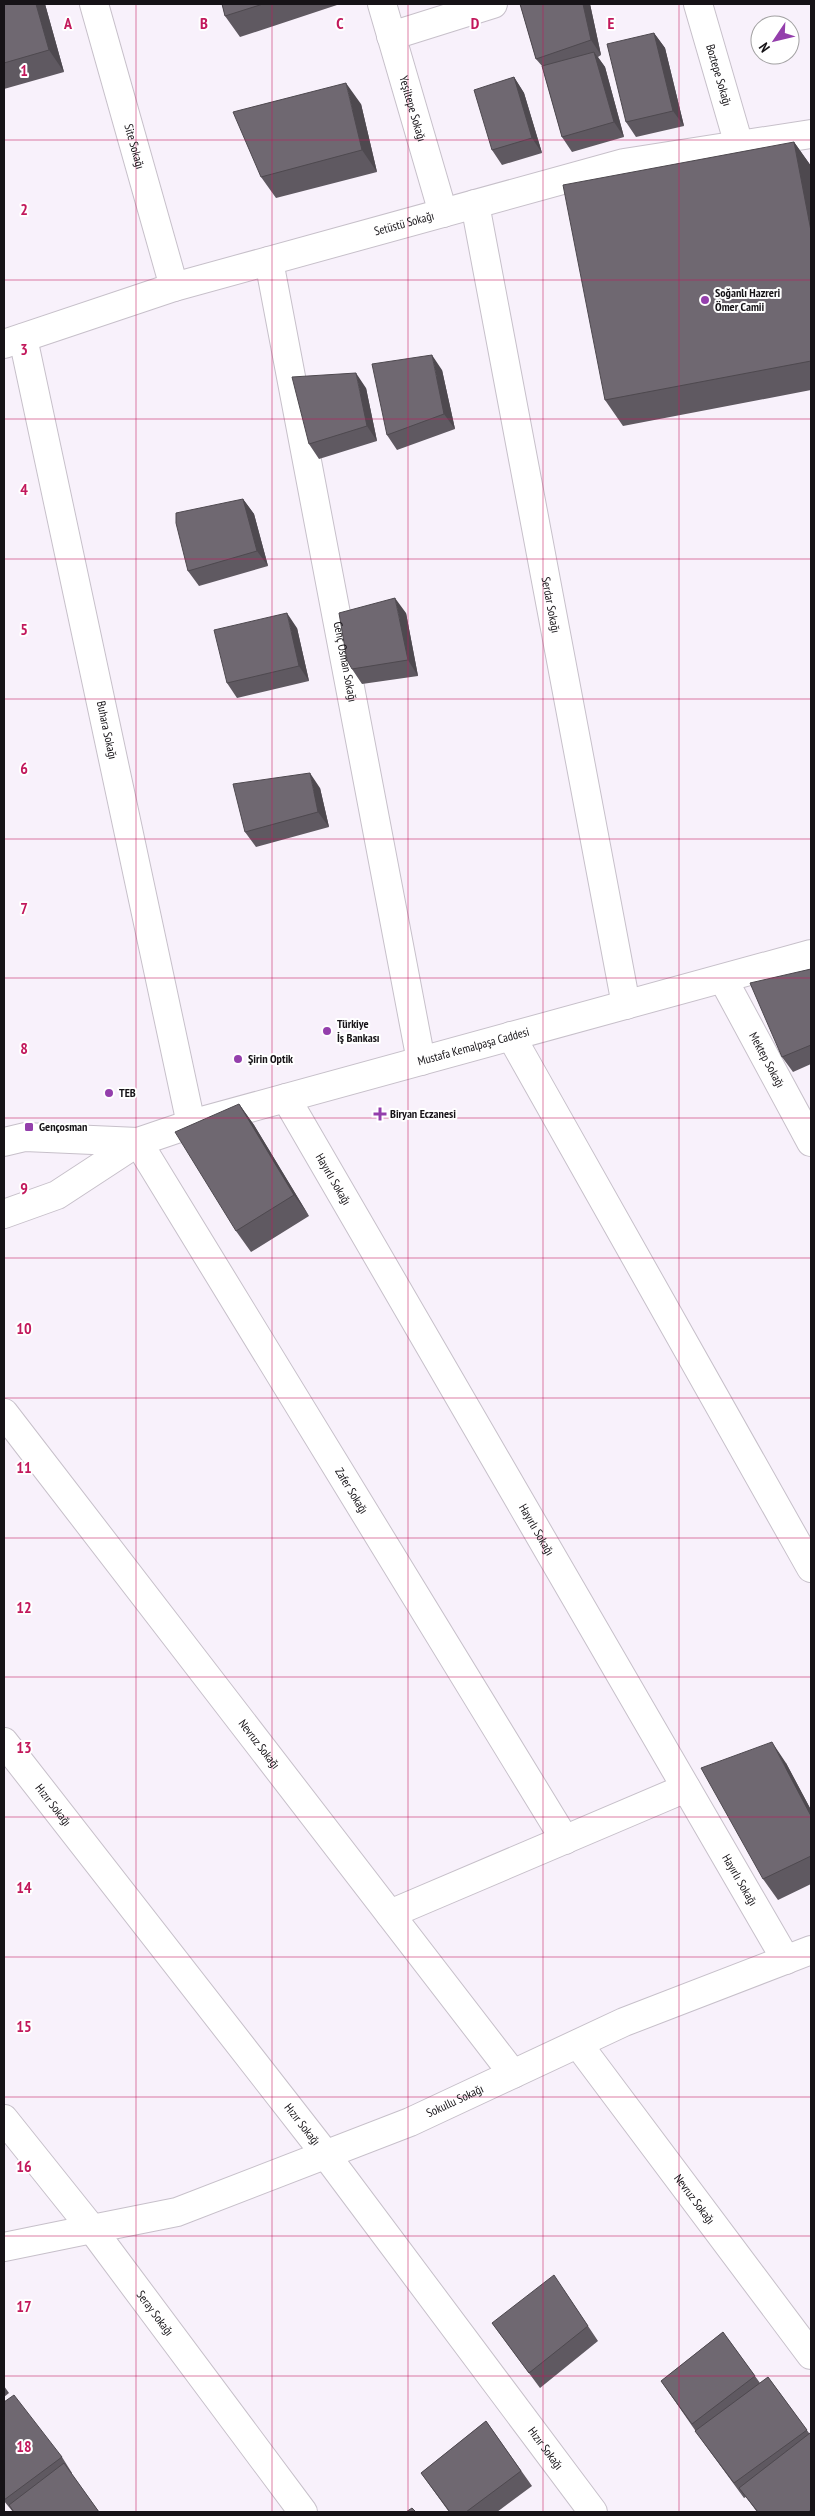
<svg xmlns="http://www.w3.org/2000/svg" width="815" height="2516" font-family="'PT Sans Narrow',sans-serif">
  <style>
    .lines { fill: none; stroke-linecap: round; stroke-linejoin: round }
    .minor-casing { stroke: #c7c0ca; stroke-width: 30 }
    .tertiary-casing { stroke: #c7c0ca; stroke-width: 30 }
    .minor { stroke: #fff; stroke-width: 28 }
    .tertiary { stroke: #fff; stroke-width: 28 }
    .wall { fill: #5f5961 }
    .shaded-wall { fill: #4e494f }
    .building { fill: #6f6871; stroke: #4e494f }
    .grid { fill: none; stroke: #c2185b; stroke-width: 1; stroke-opacity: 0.55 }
    .poi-dot { fill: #943fac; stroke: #fff; stroke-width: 2 }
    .labels { text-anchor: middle; stroke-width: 4; stroke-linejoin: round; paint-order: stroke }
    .street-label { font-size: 12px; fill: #161317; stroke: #fff }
    .poi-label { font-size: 12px; font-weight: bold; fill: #161317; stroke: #fff; text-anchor: start }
    .grid-label { font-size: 16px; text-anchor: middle; font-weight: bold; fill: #c2185b; stroke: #fff; stroke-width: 4; stroke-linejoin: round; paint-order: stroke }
  </style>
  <rect width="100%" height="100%" fill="#f8f1fb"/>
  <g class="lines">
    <defs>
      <g id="minor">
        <path id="s1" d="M 94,4 L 174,287"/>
        <path id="s2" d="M 382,4 L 443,213"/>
        <path id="s3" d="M 698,4 L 739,145"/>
        <path d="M 391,36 L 493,4"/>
        <path id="s4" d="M 475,204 L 626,1005"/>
        <path id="s5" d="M 269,261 L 421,1061"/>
        <path id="s6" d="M 23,338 L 191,1124"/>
        <path id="s7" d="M 4,344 L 174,287 L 624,163 L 811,134"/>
        <path id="s8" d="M 723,979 L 811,1142"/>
        <path d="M 511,1036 L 811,1568"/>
        <path id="s9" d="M 286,1098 L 786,1960"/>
        <path id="s10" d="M 138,1142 L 565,1840"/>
        <path id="s11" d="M 4,1413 L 513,2074"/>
        <path id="s12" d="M 4,1742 L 326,2155 L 593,2512"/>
        <path d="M 390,1914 L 686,1788"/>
        <path id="s13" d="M 578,2044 L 811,2355"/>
        <path id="s14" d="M 92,2229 L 177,2212 L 410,2122 L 624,2022 L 811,1950"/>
      </g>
      <g id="tertiary">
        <path d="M 4,1142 L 25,1137 L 138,1142"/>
        <path id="s15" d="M 4,1214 L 57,1195 L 138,1142 L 191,1124 L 811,954"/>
        <path id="s16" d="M 4,2119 L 92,2229 L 303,2512"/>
        <path d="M 4,2247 L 92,2229"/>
      </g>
    </defs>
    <use href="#minor" class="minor-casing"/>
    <use href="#tertiary" class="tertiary-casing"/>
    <use href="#minor" class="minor"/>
    <use href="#tertiary" class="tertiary"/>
  </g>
  <path class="wall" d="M 4,4 L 45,4 L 64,72 L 4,89 Z
    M 222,4 L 337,4 L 337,5 L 240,37 L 225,16 Z
    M 520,4 L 590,4 L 601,55 L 598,57 L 605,67 L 624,137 L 572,152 L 562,137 L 542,66 L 536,59 Z
    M 654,33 L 665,48 L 684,126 L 636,137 L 626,122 Z
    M 514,77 L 524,93 L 542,153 L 502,165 L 492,150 Z
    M 361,104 L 377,172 L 276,198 L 261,177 Z
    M 794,142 L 811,166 L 811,390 L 623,426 L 605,400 Z
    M 442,370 L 455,429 L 397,450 L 387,435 Z
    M 366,388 L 377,441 L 319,459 L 309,444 Z
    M 243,499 L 254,514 L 268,566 L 199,586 L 188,571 Z
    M 406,613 L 418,676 L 362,684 L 352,669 Z
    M 297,628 L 309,681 L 237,698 L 227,683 Z
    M 320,788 L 329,827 L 256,847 L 245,832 Z
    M 811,969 L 811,1064 L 793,1072 L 782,1057 Z
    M 239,1104 L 254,1125 L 309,1216 L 251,1252 L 236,1231 Z
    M 786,1763 L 811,1810 L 811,1884 L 778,1900 L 763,1879 Z
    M 564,2290 L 598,2341 L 540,2388 L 492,2323 Z
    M 723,2332 L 760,2383 L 768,2377 L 809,2433 L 811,2434 L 811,2512 L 757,2512 L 746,2497 L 744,2498 L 706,2446 L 661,2381 Z
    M 4,2386 L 9,2393 L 4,2397 Z
    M 4,2402 L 62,2457 L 72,2473 L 71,2473 L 99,2512 L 13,2512 L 4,2501 Z
    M 486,2421 L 532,2486 L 497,2512 L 449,2512 L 421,2473 Z"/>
  <path class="shaded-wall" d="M 36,4 L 45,4 L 64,72 L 49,50 Z
    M 583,4 L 590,4 L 601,55 L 591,40 Z
    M 654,33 L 665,48 L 684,126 L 673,111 Z
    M 594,52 L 605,67 L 624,137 L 614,122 Z
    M 514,77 L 524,93 L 542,153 L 532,138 Z
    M 346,83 L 361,104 L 377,172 L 362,150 Z
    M 794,142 L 811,166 L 811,231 Z
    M 432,355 L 442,370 L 455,429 L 444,414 Z
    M 356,373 L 366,388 L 377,441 L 367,426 Z
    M 243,499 L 254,514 L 268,566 L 257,551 Z
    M 395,598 L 406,613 L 418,676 L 408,660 Z
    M 287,613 L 297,628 L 309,681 L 299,666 Z
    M 310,773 L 320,788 L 329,827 L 318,812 Z
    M 239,1104 L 254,1125 L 309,1216 L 294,1195 Z
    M 772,1742 L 786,1763 L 811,1810 L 811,1816 Z"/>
  <path class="building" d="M 4,4 L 36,4 L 49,50 L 4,63 Z
    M 222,4 L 263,4 L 225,16 Z
    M 520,4 L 583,4 L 591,40 L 536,59 Z
    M 654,33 L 673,111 L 626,122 L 607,44 Z
    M 594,52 L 614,122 L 562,137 L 542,66 Z
    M 514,77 L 532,138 L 492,150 L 474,90 Z
    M 346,83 L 362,150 L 261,177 L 233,112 Z
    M 794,142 L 811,231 L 811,361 L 605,400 L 563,185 Z
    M 432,355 L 444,414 L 387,435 L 372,364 Z
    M 356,373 L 367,426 L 309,444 L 292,377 Z
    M 243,499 L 257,551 L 188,571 L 176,523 L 176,513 Z
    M 395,598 L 408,660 L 352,669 L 347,660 L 339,613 Z
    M 287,613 L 299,666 L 227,683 L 214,630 Z
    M 310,773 L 318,812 L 245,832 L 233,784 Z
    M 811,969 L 811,1045 L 782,1057 L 750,983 Z
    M 239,1104 L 294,1195 L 236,1231 L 175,1132 Z
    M 772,1742 L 811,1816 L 811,1856 L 763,1879 L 701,1768 Z
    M 554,2275 L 588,2326 L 529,2373 L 492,2323 Z
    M 723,2332 L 755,2376 L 692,2424 L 661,2381 Z
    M 768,2377 L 807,2430 L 734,2483 L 695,2431 Z
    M 14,2395 L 62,2457 L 4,2500 L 4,2402 Z
    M 486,2421 L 521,2471 L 466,2512 L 450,2512 L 421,2473 Z
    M 810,2433 L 811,2434 L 811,2510 L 808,2512 L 758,2512 L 739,2488 Z
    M 64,2463 L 99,2512 L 14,2512 L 9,2505 Z
    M 412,2508 L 416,2512 L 406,2512 Z"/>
  <path class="grid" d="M 136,4 L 136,2512M 272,4 L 272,2512M 408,4 L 408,2512M 543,4 L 543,2512M 679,4 L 679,2512M 4,140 L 811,140M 4,280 L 811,280M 4,419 L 811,419M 4,559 L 811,559M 4,699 L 811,699M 4,839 L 811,839M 4,978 L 811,978M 4,1118 L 811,1118M 4,1258 L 811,1258M 4,1398 L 811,1398M 4,1538 L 811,1538M 4,1677 L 811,1677M 4,1817 L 811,1817M 4,1957 L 811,1957M 4,2097 L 811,2097M 4,2236 L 811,2236M 4,2376 L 811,2376"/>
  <g class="poi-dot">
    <circle cx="705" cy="300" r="5"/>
    <circle cx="327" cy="1031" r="5"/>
    <circle cx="238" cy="1059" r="5"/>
    <circle cx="109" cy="1093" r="5"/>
    <path d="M377.5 1106.5h5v5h5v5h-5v5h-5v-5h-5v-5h5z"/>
    <rect x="24" y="1122" width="10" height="10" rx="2.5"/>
  </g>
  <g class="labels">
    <g class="street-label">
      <text dy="4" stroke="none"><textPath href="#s3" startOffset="74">Boztepe Sokağı</textPath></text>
      <text dy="4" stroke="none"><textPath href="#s2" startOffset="109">Yeşiltepe Sokağı</textPath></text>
      <text dy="4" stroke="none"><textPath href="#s1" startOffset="148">Site Sokağı</textPath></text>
      <text dy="4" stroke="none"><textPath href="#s7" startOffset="418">Setüstü Sokağı</textPath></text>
      <text dy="4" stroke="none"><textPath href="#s4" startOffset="408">Serdar Sokağı</textPath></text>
      <text dy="4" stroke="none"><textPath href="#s5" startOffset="408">Genç Osman Sokağı</textPath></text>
      <text dy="4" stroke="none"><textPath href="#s6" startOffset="401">Buhara Sokağı</textPath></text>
      <text dy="4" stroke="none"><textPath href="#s15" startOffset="502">Mustafa Kemalpaşa Caddesi</textPath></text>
      <text dy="4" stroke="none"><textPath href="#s8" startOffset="92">Mektep Sokağı</textPath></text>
      <text dy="4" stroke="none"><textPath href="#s9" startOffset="94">Hayırlı Sokağı</textPath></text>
      <text dy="4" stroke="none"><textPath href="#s10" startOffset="409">Zafer Sokağı</textPath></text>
      <text dy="4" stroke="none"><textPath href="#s9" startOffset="499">Hayırlı Sokağı</textPath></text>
      <text dy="4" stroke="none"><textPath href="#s11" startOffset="418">Nevruz Sokağı</textPath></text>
      <text dy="4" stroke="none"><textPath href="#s12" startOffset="80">Hızır Sokağı</textPath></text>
      <text dy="4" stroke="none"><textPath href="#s9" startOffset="904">Hayırlı Sokağı</textPath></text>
      <text dy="4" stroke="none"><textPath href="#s14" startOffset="386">Sokullu Sokağı</textPath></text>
      <text dy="4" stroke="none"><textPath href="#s12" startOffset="485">Hızır Sokağı</textPath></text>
      <text dy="4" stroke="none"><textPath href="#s13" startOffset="194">Nevruz Sokağı</textPath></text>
      <text dy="4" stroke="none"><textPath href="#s16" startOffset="246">Seray Sokağı</textPath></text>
      <text dy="4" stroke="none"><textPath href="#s12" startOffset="890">Hızır Sokağı</textPath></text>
    </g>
    <g class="poi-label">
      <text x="715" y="297">Soğanlı Hazreri<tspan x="715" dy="14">Ömer Camii</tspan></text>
      <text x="337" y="1028">Türkiye<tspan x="337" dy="14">İş Bankası</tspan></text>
      <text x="248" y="1063">Şirin Optik</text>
      <text x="119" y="1097">TEB</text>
      <text x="390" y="1118">Biryan Eczanesi</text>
      <text x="39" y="1131">Gençosman</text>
    </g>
  </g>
  <g class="grid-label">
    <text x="68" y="29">A</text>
    <text x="204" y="29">B</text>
    <text x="340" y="29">C</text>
    <text x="475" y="29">D</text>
    <text x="611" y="29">E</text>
    <text x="24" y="76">1</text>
    <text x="24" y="215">2</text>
    <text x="24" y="355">3</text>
    <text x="24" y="495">4</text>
    <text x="24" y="635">5</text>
    <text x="24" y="774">6</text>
    <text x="24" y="914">7</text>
    <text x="24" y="1054">8</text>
    <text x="24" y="1194">9</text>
    <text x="24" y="1334">10</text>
    <text x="24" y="1473">11</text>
    <text x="24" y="1613">12</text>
    <text x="24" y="1753">13</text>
    <text x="24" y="1893">14</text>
    <text x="24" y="2032">15</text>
    <text x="24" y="2172">16</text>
    <text x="24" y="2312">17</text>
    <text x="24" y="2452">18</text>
  </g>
  <rect width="815" height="2516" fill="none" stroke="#161317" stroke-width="10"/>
  <g transform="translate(775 40) rotate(235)"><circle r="24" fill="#ffffff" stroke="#a2a1a2"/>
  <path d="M0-4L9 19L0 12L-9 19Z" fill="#943fac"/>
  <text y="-8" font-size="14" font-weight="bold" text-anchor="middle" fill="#161317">N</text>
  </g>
</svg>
